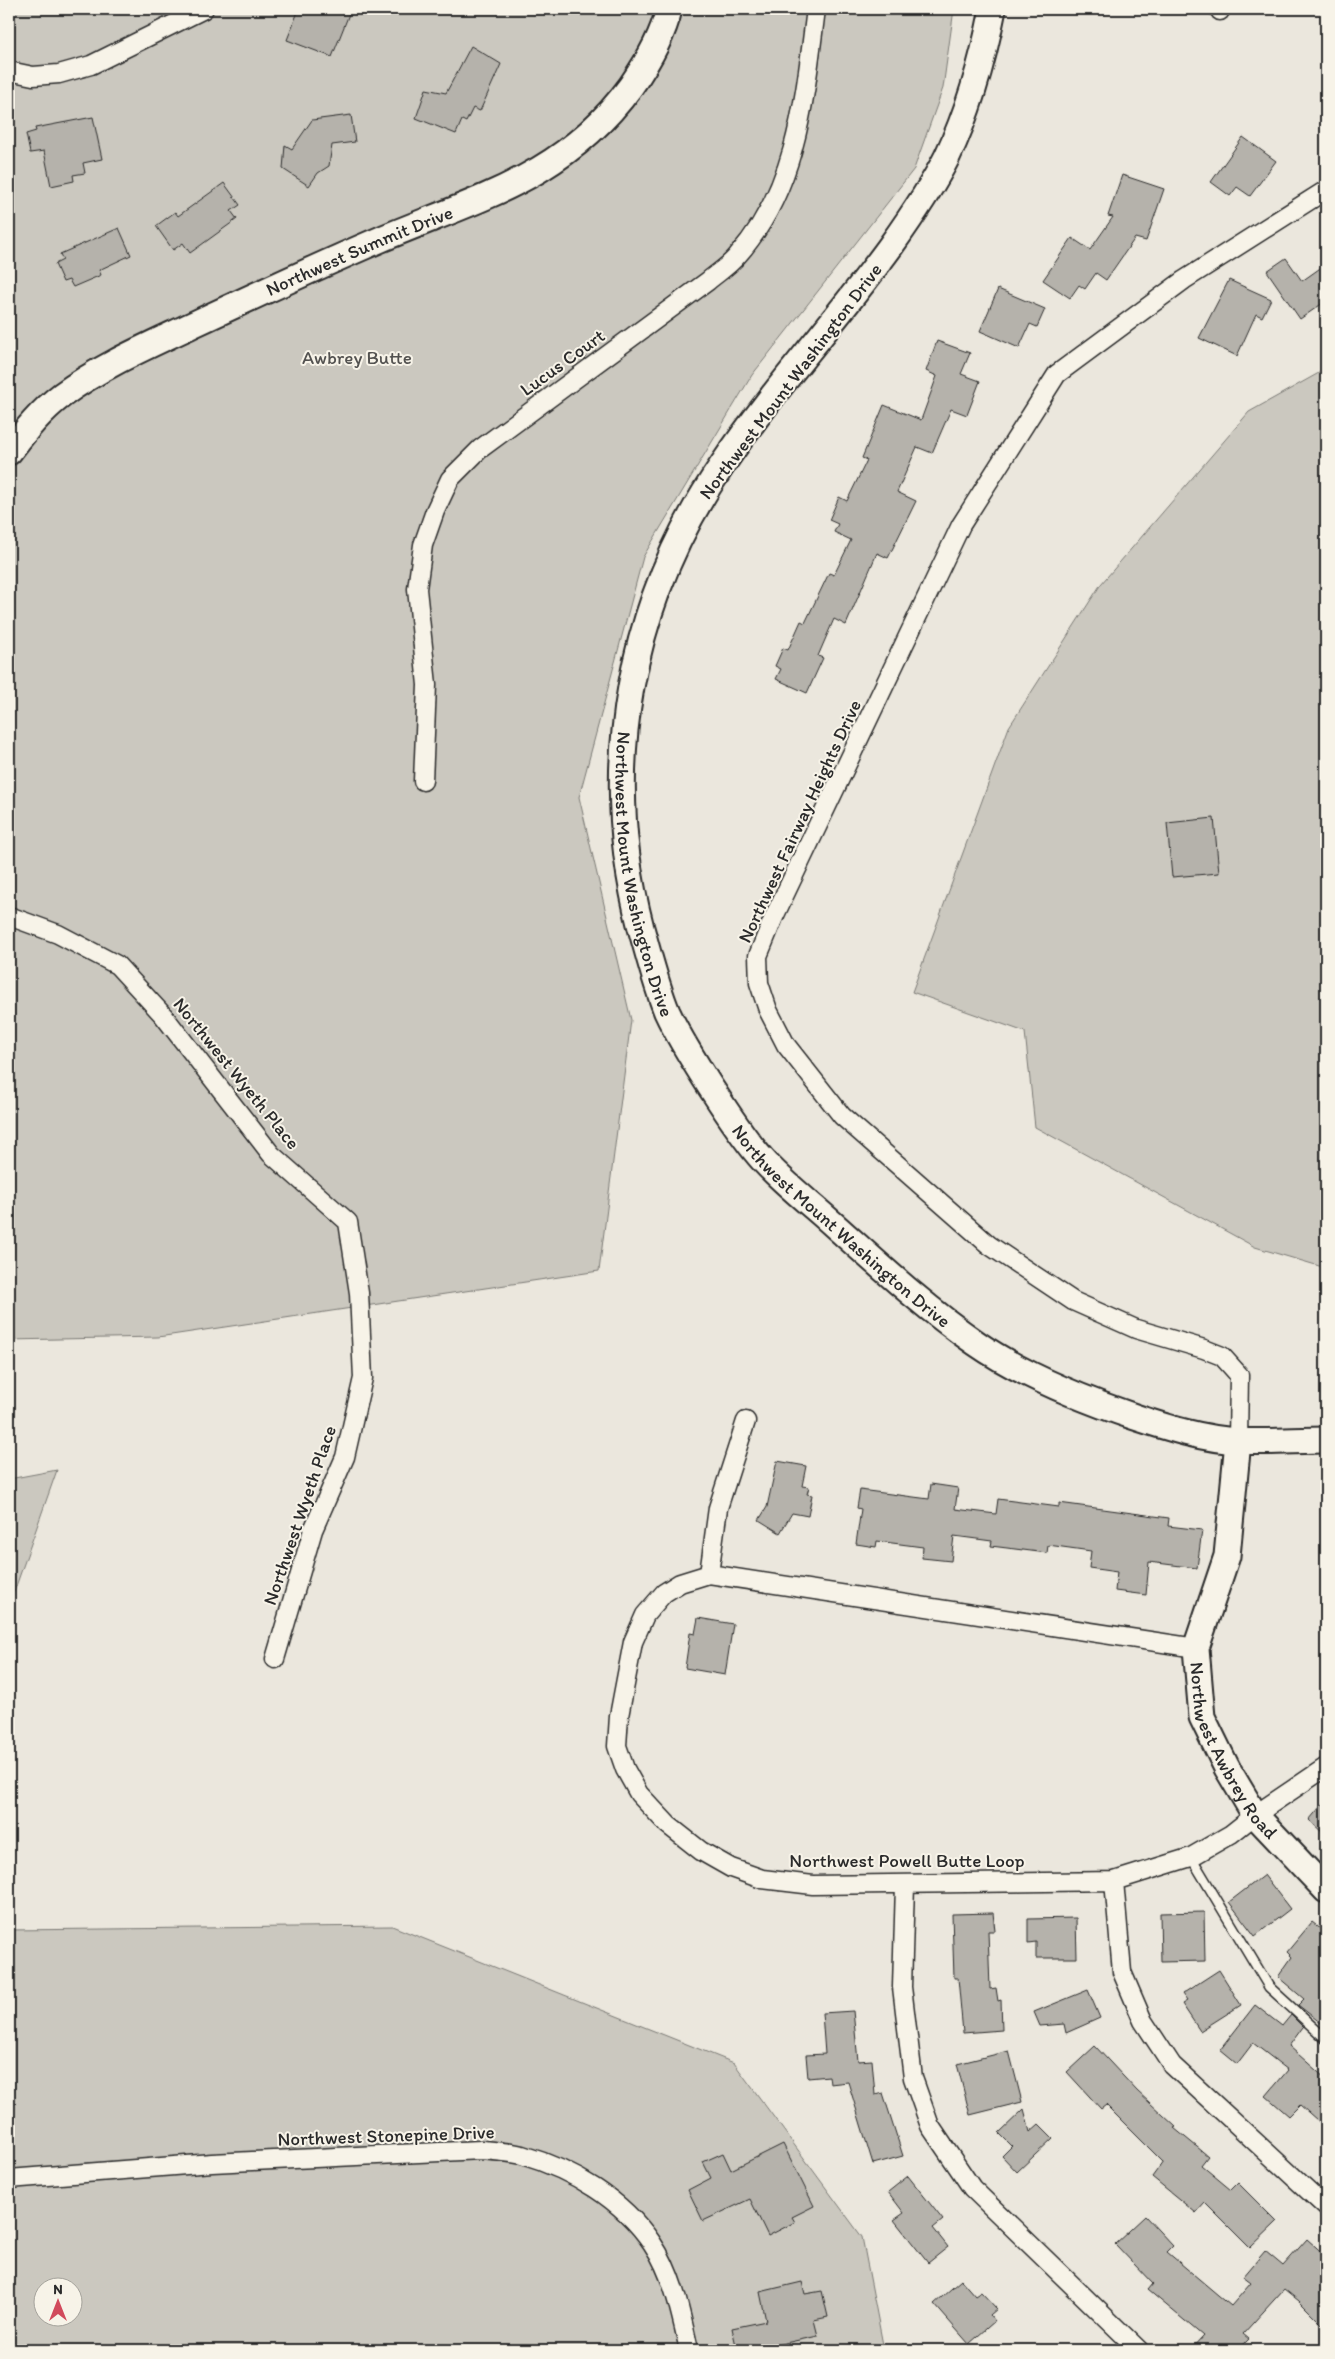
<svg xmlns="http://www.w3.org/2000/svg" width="1335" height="2359" font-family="Itim,sans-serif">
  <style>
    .green { fill: #cbc8bf; stroke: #7b7a75; fill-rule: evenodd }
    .building { fill: #b5b2ab; stroke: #2b2b2b }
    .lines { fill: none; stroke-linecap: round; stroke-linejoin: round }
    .lane-casing { stroke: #2b2b2b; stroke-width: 12 }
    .street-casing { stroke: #2b2b2b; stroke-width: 21 }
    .secondary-casing { stroke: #2b2b2b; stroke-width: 29 }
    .lane { stroke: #f7f3e8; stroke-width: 9 }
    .street { stroke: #f7f3e8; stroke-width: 18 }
    .secondary { stroke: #f7f3e8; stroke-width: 25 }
    .labels { text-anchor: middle; stroke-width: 4; stroke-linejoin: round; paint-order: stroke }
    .street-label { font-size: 19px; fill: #2b2b2b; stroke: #f7f3e8 }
    .park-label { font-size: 19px; fill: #535250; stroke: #f7f3e8 }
  </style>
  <rect width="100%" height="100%" fill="#ebe7dd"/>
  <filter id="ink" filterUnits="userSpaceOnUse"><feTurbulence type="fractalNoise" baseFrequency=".02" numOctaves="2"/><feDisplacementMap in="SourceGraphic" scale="10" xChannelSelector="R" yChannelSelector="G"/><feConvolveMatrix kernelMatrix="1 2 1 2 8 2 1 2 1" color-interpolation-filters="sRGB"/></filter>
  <g filter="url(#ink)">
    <path class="green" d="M 9,9 L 954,9 L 943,88 L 914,169 L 752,375 L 643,557 L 579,797 L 631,1020 L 599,1271 L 158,1337 L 9,1340 Z
      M 1326,369 L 1326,1268 L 1255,1247 L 1035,1127 L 1025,1032 L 912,992 L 1009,727 L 1101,584 L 1249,412 Z
      M 57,1470 L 9,1606 L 9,1479 Z
      M 392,1926 L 734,2063 L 862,2237 L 884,2350 L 9,2350 L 9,1930 ZM 42,2286 L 72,2286 L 72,2316 L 42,2316 Z"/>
    <path class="building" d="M 299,9 L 351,9 L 332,57 L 287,40 Z
      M 471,46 L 501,64 L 480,111 L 473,108 L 466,122 L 462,120 L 456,134 L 416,118 L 426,89 L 446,93 Z
      M 351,115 L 355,142 L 332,145 L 329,166 L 318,173 L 309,186 L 283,169 L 285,145 L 292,149 L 312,120 Z
      M 93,117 L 102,159 L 83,163 L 85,173 L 73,175 L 74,181 L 51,186 L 44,151 L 30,153 L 26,134 L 36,131 L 35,128 Z
      M 1243,137 L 1276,161 L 1250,196 L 1237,187 L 1230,196 L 1211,182 Z
      M 1122,175 L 1164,189 L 1146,241 L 1135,238 L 1106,280 L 1096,273 L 1085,289 L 1079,285 L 1070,298 L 1043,280 L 1072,238 L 1090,250 L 1113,217 L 1108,216 Z
      M 224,183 L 240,205 L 231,211 L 237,219 L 190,253 L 183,243 L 173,250 L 156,226 L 175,212 L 178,216 Z
      M 119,228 L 131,255 L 99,270 L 101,275 L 73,287 L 69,280 L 63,282 L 55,264 L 63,260 L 60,254 Z
      M 1286,258 L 1302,281 L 1326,264 L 1326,301 L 1300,319 L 1267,271 Z
      M 1229,280 L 1271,299 L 1262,317 L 1256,314 L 1237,356 L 1199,338 Z
      M 998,289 L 1045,309 L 1037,327 L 1030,324 L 1019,348 L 980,331 Z
      M 937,341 L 970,353 L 961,374 L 980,381 L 967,415 L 951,409 L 932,453 L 917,447 L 897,492 L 916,501 L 888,558 L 877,553 L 846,625 L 834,619 L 818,656 L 823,658 L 807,693 L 776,679 L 781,669 L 775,666 L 783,648 L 788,650 L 801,621 L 805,623 L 829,573 L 834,575 L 851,540 L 834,532 L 838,524 L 829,520 L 839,497 L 847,501 L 867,460 L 862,458 L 884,405 L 921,420 L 937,376 L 926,371 Z
      M 1214,818 L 1219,873 L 1172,877 L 1167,823 Z
      M 777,1461 L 806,1466 L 802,1486 L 809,1487 L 807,1494 L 812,1495 L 808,1516 L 792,1513 L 780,1533 L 759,1520 L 767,1507 Z
      M 931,1484 L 958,1488 L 955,1509 L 996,1514 L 998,1499 L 1059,1507 L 1059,1503 L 1169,1518 L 1168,1526 L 1202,1530 L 1197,1568 L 1149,1562 L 1146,1595 L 1115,1591 L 1117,1572 L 1089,1568 L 1091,1551 L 1048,1545 L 1047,1553 L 991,1546 L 992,1541 L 954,1536 L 951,1561 L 922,1558 L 923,1547 L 877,1541 L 876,1547 L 856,1544 L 861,1509 L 857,1508 L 860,1490 L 929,1499 Z
      M 698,1618 L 733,1624 L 725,1675 L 685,1668 L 690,1633 L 695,1634 Z
      M 1326,1800 L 1326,1836 L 1309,1820 Z
      M 1264,1875 L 1290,1909 L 1255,1936 L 1229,1902 Z
      M 1204,1912 L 1205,1961 L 1161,1962 L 1160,1913 Z
      M 993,1913 L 995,1931 L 988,1931 L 990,1989 L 996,1988 L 998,2001 L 1001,2000 L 1002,2030 L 963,2033 L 958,1978 L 954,1978 L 952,1914 Z
      M 1076,1918 L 1077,1958 L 1036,1958 L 1036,1942 L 1028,1943 L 1028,1919 Z
      M 1312,1922 L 1326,1933 L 1326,2027 L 1298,2005 L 1304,1999 L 1278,1977 L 1292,1957 L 1287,1952 Z
      M 1219,1970 L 1241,2005 L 1200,2031 L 1182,2004 L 1187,2001 L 1182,1994 Z
      M 1088,1990 L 1100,2018 L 1066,2033 L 1064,2024 L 1040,2026 L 1034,2012 Z
      M 1255,2005 L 1282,2026 L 1291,2015 L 1303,2027 L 1289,2046 L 1326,2079 L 1326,2128 L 1300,2105 L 1289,2116 L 1266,2096 L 1288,2070 L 1253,2043 L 1237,2064 L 1220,2050 Z
      M 853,2011 L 858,2061 L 872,2060 L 875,2095 L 883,2093 L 903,2156 L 873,2164 L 848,2082 L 830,2084 L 829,2076 L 808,2078 L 806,2055 L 825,2054 L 822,2013 Z
      M 1095,2046 L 1137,2091 L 1176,2127 L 1174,2128 L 1208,2156 L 1201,2165 L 1231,2190 L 1238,2183 L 1277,2222 L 1250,2248 L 1205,2203 L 1196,2213 L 1152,2177 L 1163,2162 L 1106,2105 L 1101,2109 L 1067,2072 Z
      M 1009,2051 L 1022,2102 L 970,2115 L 957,2064 Z
      M 1024,2109 L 1030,2132 L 1039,2124 L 1053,2138 L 1017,2172 L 1002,2156 L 1012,2146 L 999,2133 Z
      M 783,2144 L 814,2206 L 792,2217 L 795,2222 L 768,2236 L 750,2199 L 703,2221 L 688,2190 L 711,2178 L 703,2162 L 723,2153 L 731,2170 Z
      M 908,2176 L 943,2220 L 933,2228 L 948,2247 L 928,2263 L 894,2220 L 904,2213 L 888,2192 Z
      M 1145,2216 L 1173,2246 L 1167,2252 L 1231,2306 L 1251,2283 L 1243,2277 L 1265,2251 L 1283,2266 L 1307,2239 L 1326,2256 L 1326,2328 L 1299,2301 L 1284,2289 L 1243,2334 L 1249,2339 L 1238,2350 L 1190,2350 L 1203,2336 L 1148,2290 L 1153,2284 L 1115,2244 Z
      M 961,2280 L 975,2296 L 981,2292 L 997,2309 L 990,2315 L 995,2321 L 969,2344 L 934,2304 Z
      M 802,2282 L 805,2294 L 822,2291 L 828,2317 L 814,2320 L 818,2336 L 752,2350 L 737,2350 L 732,2328 L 766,2321 L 760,2292 Z"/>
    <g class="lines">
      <defs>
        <path id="lane" d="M 1191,1857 L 1269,1987 L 1326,2039"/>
        <path id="street" d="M 1220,11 L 1220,9
          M 9,71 L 33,76 L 59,74 L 91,65 L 204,9
          M 423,781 L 427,685 L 417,589 L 423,545 L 435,511 L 450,479 L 480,449 L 708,281 C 717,273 729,266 737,256 C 798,188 805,95 816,9
          M 9,916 L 58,934 L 117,965 L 163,1015 L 271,1154 L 348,1222 L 359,1293 L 363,1378 L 345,1457 L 313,1530 L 275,1659
          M 1238,1441 L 1239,1375 L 1222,1356 L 1204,1349 L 1136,1329 L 1073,1301 L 989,1245 L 842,1116 L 786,1045 L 768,1010 L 759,983 L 758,956 L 774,917 L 961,525 L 1057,374 L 1184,280 L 1326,190
          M 709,1574 L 718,1508 L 746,1421
          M 1196,1648 L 709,1574 L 680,1583 L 664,1593 L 645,1615 L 633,1642 L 619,1716 L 617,1746 L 625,1769 L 639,1794 L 668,1825 L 701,1851 L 731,1868 L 762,1879 L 813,1885 L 1114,1881 L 1191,1857 L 1231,1834 L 1255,1815 L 1326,1767
          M 1114,1881 L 1122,1972 L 1143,2021 L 1172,2065 L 1326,2207
          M 905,1885 L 902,1987 L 913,2078 L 930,2126 L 972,2188 L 1139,2350
          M 9,2179 L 212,2163 L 481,2150 C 495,2151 509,2152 522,2155 C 573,2170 622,2199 652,2243 C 673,2274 681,2314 689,2350"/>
        <g id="secondary">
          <path id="s1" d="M 993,9 C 983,60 970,109 947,157 C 931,189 910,219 890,247 C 836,321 774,388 723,464 C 629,601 599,767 641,928 C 649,956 656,985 667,1012 C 679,1038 695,1063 711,1088 C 727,1112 743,1138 762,1159 C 783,1183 810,1203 834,1225 C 880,1266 925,1308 976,1343 C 1022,1375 1082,1399 1135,1417 C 1168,1428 1203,1439 1239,1441 C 1267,1443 1297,1440 1326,1440"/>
          <path id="s2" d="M 9,452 C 25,431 41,411 62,395 C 101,366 148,346 192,325 C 254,296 316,267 379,240 C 478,198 564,178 631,86 C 647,63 663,36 669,9"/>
          <path id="s3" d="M 1238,1441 L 1227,1556 L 1196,1648 L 1202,1717 L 1227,1768 L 1255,1815 L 1326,1890"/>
        </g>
      </defs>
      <use href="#lane" class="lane-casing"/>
      <use href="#street" class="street-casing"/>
      <use href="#secondary" class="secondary-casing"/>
      <use href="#lane" class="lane"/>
      <use href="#street" class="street"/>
      <use href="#secondary" class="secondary"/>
    </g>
  </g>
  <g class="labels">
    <g class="street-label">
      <text dy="7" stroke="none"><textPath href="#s2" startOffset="409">Northwest Summit Drive</textPath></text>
      <text transform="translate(562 362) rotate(-36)" y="7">Lucus Court</text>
      <text transform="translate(790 381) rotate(-53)" y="7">Northwest Mount Washington Drive</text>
      <text transform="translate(799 821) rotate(-65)" y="7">Northwest Fairway Heights Drive</text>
      <text dy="7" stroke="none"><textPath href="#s1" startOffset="969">Northwest Mount Washington Drive</textPath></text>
      <text transform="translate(237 1073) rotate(51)" y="7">Northwest Wyeth Place</text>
      <text dy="7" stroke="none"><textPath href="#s1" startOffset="1389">Northwest Mount Washington Drive</textPath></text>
      <text transform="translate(299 1515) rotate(-71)" y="7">Northwest Wyeth Place</text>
      <text dy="7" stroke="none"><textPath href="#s3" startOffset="324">Northwest Awbrey Road</textPath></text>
      <text x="907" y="1867">Northwest Powell Butte Loop</text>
      <text transform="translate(386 2135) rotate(-2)" y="7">Northwest Stonepine Drive</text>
    </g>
    <g class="park-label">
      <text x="357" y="364">Awbrey Butte</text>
    </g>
  </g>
  <rect width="1335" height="2359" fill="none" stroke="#f7f3e8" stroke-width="30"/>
  <rect x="15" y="15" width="1305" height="2329" fill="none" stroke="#2b2b2b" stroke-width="2" filter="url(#ink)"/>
  <g transform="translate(58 2302)"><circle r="24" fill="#f7f3e8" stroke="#a5a39c"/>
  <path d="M0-4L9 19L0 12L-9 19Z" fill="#d1495b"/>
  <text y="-8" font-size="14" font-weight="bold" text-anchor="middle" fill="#2b2b2b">N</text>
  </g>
</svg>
